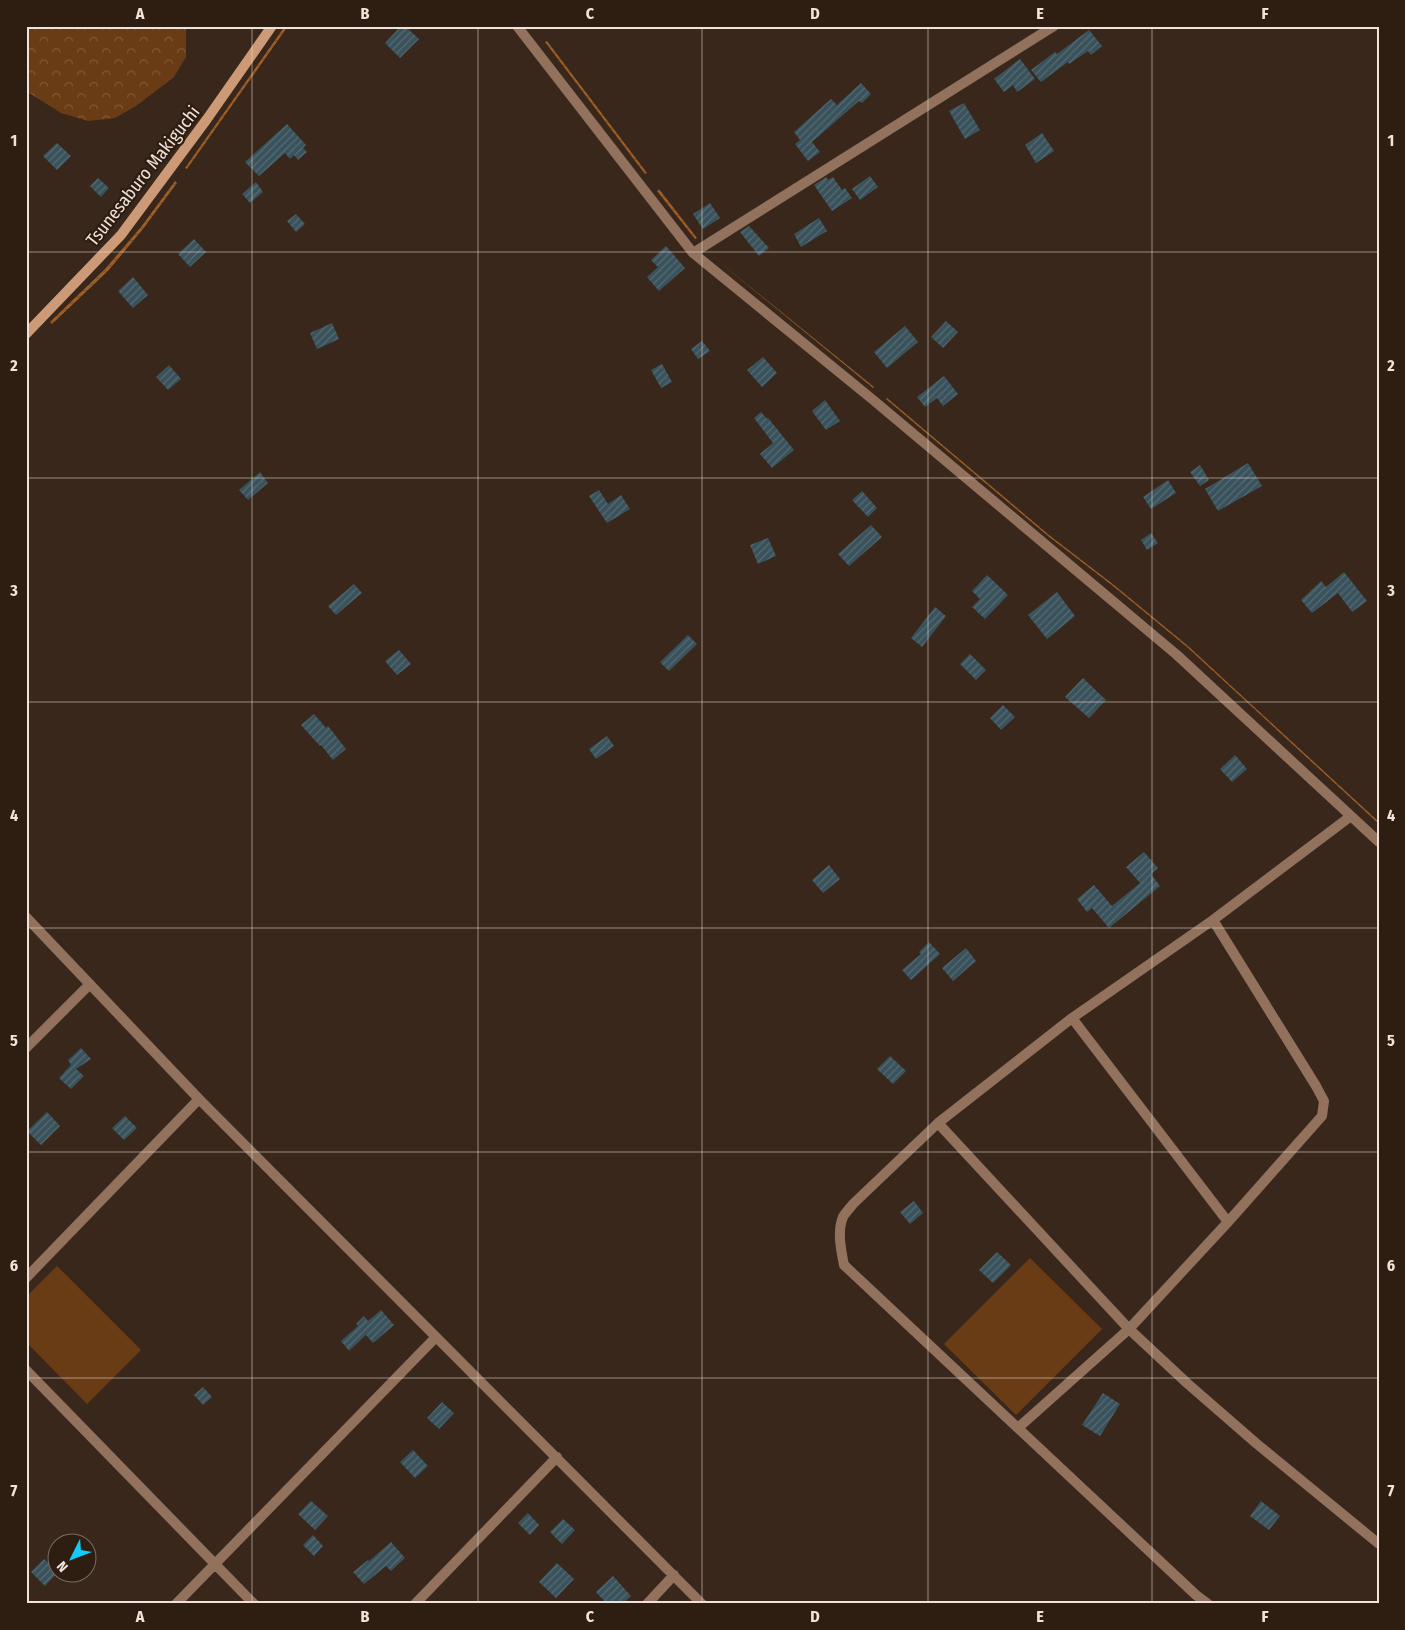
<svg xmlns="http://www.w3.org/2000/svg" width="1405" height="1630" font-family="'Fira Sans Condensed',sans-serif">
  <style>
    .forest { fill: url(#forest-crowns) }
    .garden { fill: #6a3c16 }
    .water { fill: url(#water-rules) }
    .building { fill: url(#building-hatch) }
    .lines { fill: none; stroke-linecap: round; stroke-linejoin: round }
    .street { stroke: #92725c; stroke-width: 10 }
    .secondary { stroke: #cc9a76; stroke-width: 10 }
    .grid { fill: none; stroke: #efe3db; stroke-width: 1; stroke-opacity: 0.55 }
    .labels { text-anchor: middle; stroke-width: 4.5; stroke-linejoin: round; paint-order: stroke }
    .street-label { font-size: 18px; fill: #efe3db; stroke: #2e1d11 }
    .neatline { fill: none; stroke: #efe3db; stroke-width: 2 }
    .grid-label { font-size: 16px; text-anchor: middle; font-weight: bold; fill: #efe3db }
  </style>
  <defs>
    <pattern id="forest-crowns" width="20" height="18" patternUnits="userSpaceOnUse" patternTransform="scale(1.25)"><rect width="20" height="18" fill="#6a3c16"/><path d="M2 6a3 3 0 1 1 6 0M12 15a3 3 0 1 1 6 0" fill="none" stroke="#805837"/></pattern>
    <pattern id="water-rules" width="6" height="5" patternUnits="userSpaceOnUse" patternTransform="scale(1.25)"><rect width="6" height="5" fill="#a25d23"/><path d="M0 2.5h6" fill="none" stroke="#755032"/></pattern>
    <pattern id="building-hatch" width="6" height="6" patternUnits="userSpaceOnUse" patternTransform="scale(1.25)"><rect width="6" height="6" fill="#39525c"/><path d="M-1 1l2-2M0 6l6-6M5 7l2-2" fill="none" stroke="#566b73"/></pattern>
  </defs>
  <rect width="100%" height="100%" fill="#38271a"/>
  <path class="forest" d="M 26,26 L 186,26 L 186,57 L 174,77 L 136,106 L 115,118 L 88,121 L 61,113 L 26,91 Z"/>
  <path class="garden" d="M 1030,1258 L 1102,1329 L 1016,1415 L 944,1344 Z
    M 57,1266 L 141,1350 L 87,1404 L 26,1342 L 26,1297 Z"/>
  <path class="water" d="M 285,26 L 288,26 L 187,169 L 185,168 Z
    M 547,41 L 647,173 L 645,174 L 545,42 Z
    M 175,181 L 177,183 L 143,229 L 108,271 L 52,324 L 50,322 L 105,269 L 141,227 Z
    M 659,189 L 697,238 L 695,239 L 657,191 Z
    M 711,255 L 874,387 L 873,388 Z
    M 887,398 L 1049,535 L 1114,585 L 1188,646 L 1379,822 L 1379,824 L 1187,647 L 1113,586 L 1048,536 L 886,399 Z"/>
  <path class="building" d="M 401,26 L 405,26 L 419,39 L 400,58 L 385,43 Z
    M 1089,30 L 1102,46 L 1091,55 L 1088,51 L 1069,64 L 1068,62 L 1057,70 L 1041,82 L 1031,70 L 1055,52 L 1057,54 Z
    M 1020,59 L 1035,79 L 1017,92 L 1013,85 L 1004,92 L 994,79 Z
    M 861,83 L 871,94 L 862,103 L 859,101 L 812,142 L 820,152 L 808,161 L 795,144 L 800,140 L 794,132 L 831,99 L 837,105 Z
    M 964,103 L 980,130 L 965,139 L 949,111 Z
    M 287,124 L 306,145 L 303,148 L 307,152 L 298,160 L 294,155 L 290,159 L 285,153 L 259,176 L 245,162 Z
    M 1042,133 L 1054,151 L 1036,163 L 1025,145 Z
    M 57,143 L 71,156 L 57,170 L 43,156 Z
    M 870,176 L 878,187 L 860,200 L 852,189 Z
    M 826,177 L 828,180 L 833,177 L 842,190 L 845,188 L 852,198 L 832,211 L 814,185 Z
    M 98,178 L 109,188 L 101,197 L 90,186 Z
    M 256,182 L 263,192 L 250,203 L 242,194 Z
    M 710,203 L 720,218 L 703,229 L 693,214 Z
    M 296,214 L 305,224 L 296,232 L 287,221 Z
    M 819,218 L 827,231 L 801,247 L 794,234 Z
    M 749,226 L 769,248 L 759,256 L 740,232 Z
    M 194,239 L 206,252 L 190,267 L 178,254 Z
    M 666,246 L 685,268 L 659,291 L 647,277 L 658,267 L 651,260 Z
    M 133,277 L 148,295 L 133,308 L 118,291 Z
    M 946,321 L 958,332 L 943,348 L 931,337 Z
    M 332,323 L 339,339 L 317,349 L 310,333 Z
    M 905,326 L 918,342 L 887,368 L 874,352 Z
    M 702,341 L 710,351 L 698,359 L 691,349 Z
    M 763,357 L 777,373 L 762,387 L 747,370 Z
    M 662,364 L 672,382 L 661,388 L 651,370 Z
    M 169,365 L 181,379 L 168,390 L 156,377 Z
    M 944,376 L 958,394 L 943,406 L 937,398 L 925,407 L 917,397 Z
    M 825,400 L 840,421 L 826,430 L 812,411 Z
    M 761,412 L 767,419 L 768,418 L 794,450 L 772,468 L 760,454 L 773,443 L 754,418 Z
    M 1248,463 L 1262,486 L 1218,511 L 1205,489 Z
    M 1200,465 L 1209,480 L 1200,486 L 1190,472 Z
    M 260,472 L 268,483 L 248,500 L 239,490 Z
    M 1168,480 L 1176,493 L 1151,509 L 1143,497 Z
    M 599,490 L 608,504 L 621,495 L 630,509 L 607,523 L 589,496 Z
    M 862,491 L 877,508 L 868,517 L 852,500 Z
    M 871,525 L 882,537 L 849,566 L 838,554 Z
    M 1151,533 L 1158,543 L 1147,550 L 1141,540 Z
    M 768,538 L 776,556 L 758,564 L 750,545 Z
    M 1344,572 L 1367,601 L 1352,612 L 1338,593 L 1312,613 L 1301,600 L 1321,581 L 1326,587 Z
    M 987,575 L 1008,595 L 985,619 L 972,607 L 980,599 L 972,591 Z
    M 354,584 L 362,593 L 336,615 L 328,606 Z
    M 1057,592 L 1075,616 L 1047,639 L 1028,615 Z
    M 935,607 L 946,616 L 922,647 L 911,638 Z
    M 688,635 L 697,644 L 669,671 L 660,662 Z
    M 399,650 L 411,664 L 397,675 L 385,661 Z
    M 970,654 L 986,670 L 976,680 L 960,664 Z
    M 1083,678 L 1106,700 L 1089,718 L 1065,697 Z
    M 1003,705 L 1015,717 L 1001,730 L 990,718 Z
    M 314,714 L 326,728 L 328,726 L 346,749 L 333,760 L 321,745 L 320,746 L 301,725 Z
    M 607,736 L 614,746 L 596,759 L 589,749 Z
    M 1235,755 L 1247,769 L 1232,782 L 1220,769 Z
    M 1144,852 L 1158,868 L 1151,874 L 1160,886 L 1109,928 L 1092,908 L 1087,912 L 1077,899 L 1094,885 L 1112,906 L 1140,883 L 1126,867 Z
    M 829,865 L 840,879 L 823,893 L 812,880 Z
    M 929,942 L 940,954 L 911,980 L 902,970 L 921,954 L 919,952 Z
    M 966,948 L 976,961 L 953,981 L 942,968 Z
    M 81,1048 L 91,1059 L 76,1069 L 84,1076 L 71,1089 L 59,1078 L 71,1065 L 68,1060 Z
    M 890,1056 L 906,1071 L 893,1084 L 877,1069 Z
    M 47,1112 L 60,1126 L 41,1145 L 27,1131 Z
    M 125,1116 L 137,1128 L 124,1140 L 112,1128 Z
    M 914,1201 L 923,1213 L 910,1224 L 900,1212 Z
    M 997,1252 L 1011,1265 L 993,1283 L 979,1270 Z
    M 381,1310 L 394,1325 L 373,1343 L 366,1335 L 349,1351 L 341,1341 L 358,1326 L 356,1324 L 364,1316 L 368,1321 Z
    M 203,1387 L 212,1397 L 203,1405 L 194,1395 Z
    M 1103,1393 L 1120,1404 L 1100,1436 L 1082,1425 Z
    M 442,1402 L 454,1413 L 439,1429 L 427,1418 Z
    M 413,1450 L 428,1466 L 415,1478 L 400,1462 Z
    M 311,1501 L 328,1516 L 315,1530 L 298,1514 Z
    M 1261,1501 L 1280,1516 L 1269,1530 L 1250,1516 Z
    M 528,1513 L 539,1525 L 530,1535 L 518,1523 Z
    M 563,1519 L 575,1530 L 562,1544 L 550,1532 Z
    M 313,1535 L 323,1546 L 314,1556 L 303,1545 Z
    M 391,1542 L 405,1558 L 391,1571 L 386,1566 L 364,1584 L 353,1572 L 368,1560 L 369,1561 Z
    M 44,1559 L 58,1572 L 45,1586 L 31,1572 Z
    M 557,1563 L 574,1579 L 556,1598 L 539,1582 Z
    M 613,1576 L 631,1596 L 622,1604 L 607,1604 L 596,1592 Z"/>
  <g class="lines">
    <path class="street" d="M 517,26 L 693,253 L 872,399 L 1177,655 L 1379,842
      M 693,253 L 1054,26
      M 26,917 L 199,1099 L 702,1604
      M 1072,1018 L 1228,1222
      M 26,1048 L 90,984
      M 938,1123 L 1129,1329 L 1188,1384 L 1257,1444 L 1379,1544
      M 26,1278 L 199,1099
      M 26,1370 L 254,1604
      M 1018,1428 L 1129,1329 L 1228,1222 L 1322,1116 L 1324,1101 L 1316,1086 L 1213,920
      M 176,1604 L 436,1337
      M 415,1604 L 557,1457
      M 647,1604 L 674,1575
      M 1208,1604 L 1196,1595 L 844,1265 C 841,1250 837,1231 843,1217 C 845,1213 850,1208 853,1204 L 938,1123 L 1072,1018 L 1213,920 L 1351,816"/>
    <path class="secondary" d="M 26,334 L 121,235 L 207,119 L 272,26"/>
  </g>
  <path class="grid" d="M 252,26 L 252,1604M 478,26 L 478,1604M 702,26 L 702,1604M 928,26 L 928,1604M 1152,26 L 1152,1604M 26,252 L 1379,252M 26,478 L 1379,478M 26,702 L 1379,702M 26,928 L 1379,928M 26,1152 L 1379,1152M 26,1378 L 1379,1378"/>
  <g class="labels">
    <g class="street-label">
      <text transform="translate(143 176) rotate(-52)" y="6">Tsunesaburo Makiguchi</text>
    </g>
  </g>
  <rect width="1405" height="1630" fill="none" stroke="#2e1d11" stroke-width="55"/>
  <g transform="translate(72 1558) rotate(228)"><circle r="24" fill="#2e1d11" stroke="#7b6c62"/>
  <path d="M0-4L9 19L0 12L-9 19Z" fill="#14cafb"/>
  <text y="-8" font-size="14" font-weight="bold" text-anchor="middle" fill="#efe3db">N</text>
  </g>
  <rect x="28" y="28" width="1350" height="1574" class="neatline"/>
  <g class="grid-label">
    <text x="140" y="19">A</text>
    <text x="365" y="19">B</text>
    <text x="590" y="19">C</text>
    <text x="815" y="19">D</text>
    <text x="1040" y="19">E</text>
    <text x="1265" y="19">F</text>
    <text x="14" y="146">1</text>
    <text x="1391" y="146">1</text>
    <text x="14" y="371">2</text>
    <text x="1391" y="371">2</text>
    <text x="14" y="596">3</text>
    <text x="1391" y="596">3</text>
    <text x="14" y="821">4</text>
    <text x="1391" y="821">4</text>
    <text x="14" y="1046">5</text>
    <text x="1391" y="1046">5</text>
    <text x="14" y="1271">6</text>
    <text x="1391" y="1271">6</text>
    <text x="14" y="1496">7</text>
    <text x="1391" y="1496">7</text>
    <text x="140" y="1622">A</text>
    <text x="365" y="1622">B</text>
    <text x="590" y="1622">C</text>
    <text x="815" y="1622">D</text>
    <text x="1040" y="1622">E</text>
    <text x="1265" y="1622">F</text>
  </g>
</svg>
